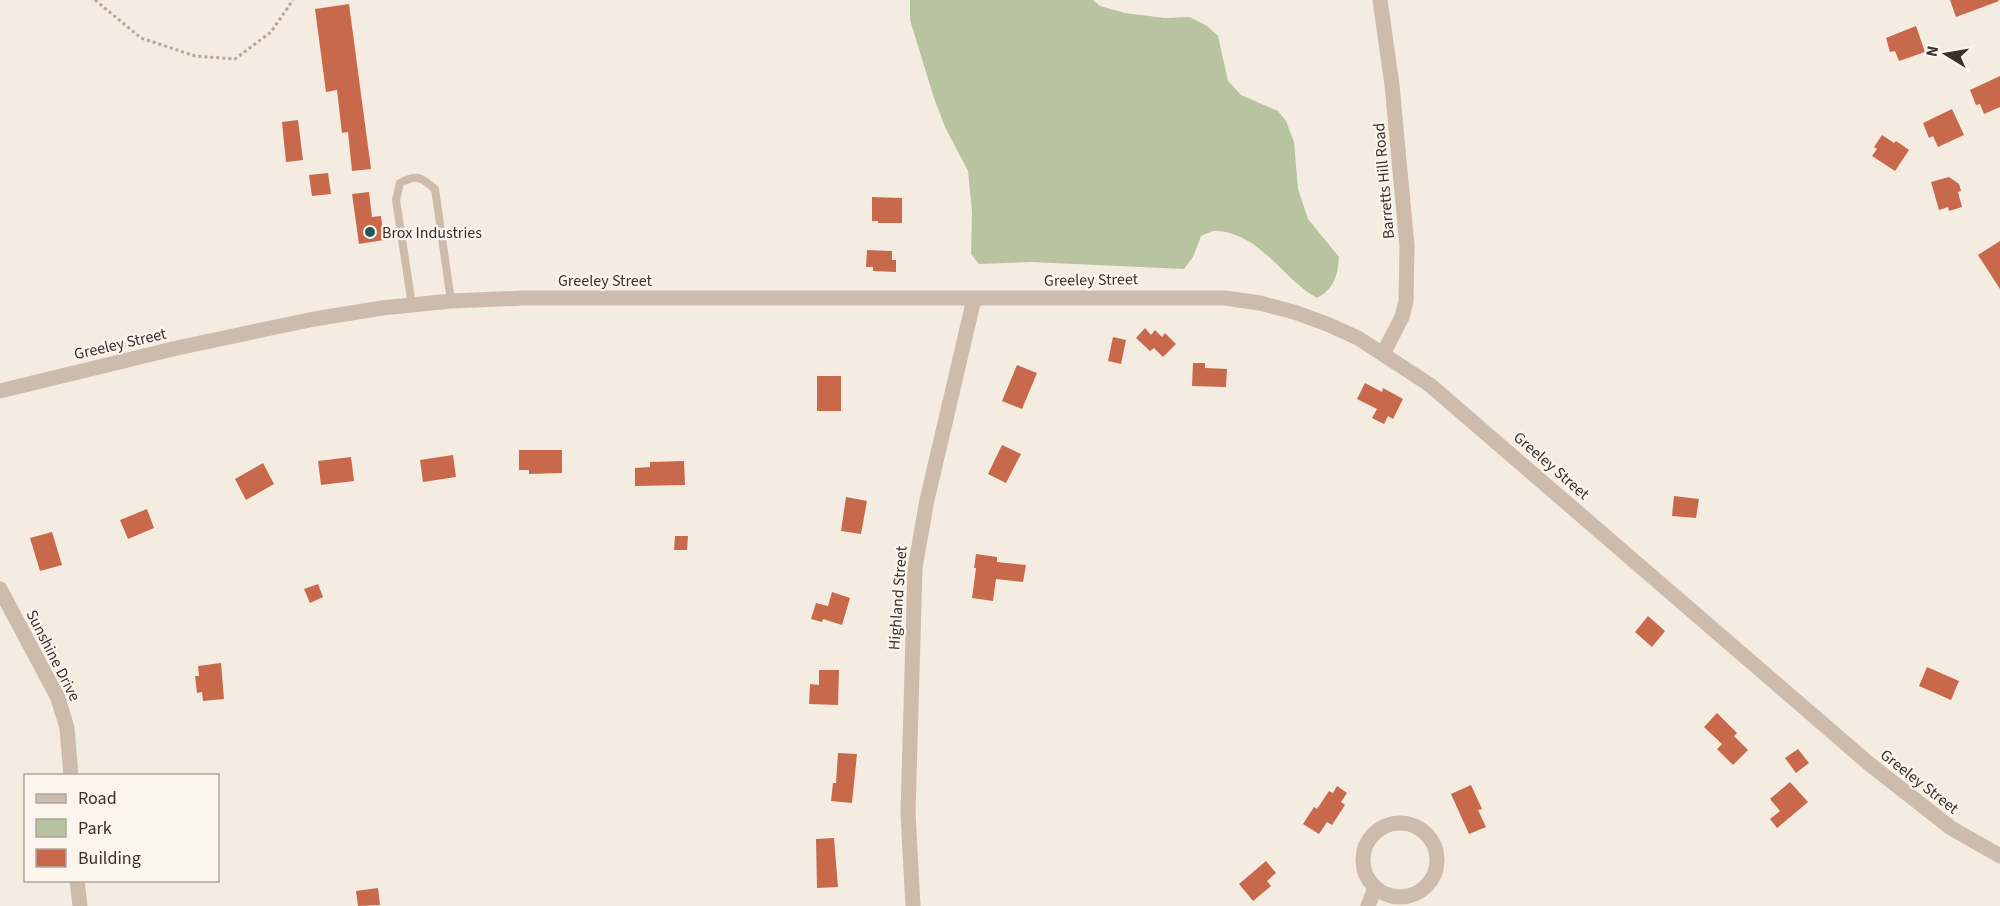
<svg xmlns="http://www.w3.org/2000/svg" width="2000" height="906" font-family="'Source Sans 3',sans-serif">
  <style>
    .green { fill: #b8c4a0 }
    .building { fill: #c8694b }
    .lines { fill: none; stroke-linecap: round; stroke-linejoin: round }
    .path { stroke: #b9a596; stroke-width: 3; stroke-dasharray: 3 3; stroke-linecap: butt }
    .service { stroke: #cdbbac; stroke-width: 8 }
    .minor { stroke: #cdbbac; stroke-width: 15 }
    .tertiary { stroke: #cdbbac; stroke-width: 15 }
    .poi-dot { fill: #1f5a5e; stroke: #fbf5ee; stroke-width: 2 }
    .labels { text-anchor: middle; stroke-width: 4.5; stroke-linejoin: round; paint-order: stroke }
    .street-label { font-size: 16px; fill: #3b302b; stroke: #fbf5ee }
    .poi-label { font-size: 16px; fill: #3b302b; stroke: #fbf5ee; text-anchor: start }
  </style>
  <rect width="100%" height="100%" fill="#f4ebe1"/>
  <path class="green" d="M 910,0 L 1093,0 L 1100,6 L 1125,13 L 1165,18 L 1190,17 L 1207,26 L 1218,36 L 1228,81 L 1241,95 L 1278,111 L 1286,121 L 1294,142 L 1298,189 L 1308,219 L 1339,257 C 1338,275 1334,289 1317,298 C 1283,279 1261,235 1219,231 C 1213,230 1206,234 1201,236 L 1193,257 L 1184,269 L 1031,262 L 979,264 L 971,254 L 972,212 L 968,171 L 945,127 L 934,98 L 910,20 Z"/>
  <path class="building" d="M 1950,0 L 1998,0 L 1999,1 L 1956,17 Z
    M 349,4 L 371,169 L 352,171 L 348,132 L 342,133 L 337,90 L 326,92 L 315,9 Z
    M 1916,26 L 1925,52 L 1899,61 L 1895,51 L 1890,52 L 1886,38 Z
    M 2000,76 L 2000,107 L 1984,114 L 1980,104 L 1976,105 L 1970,90 Z
    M 1952,109 L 1964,135 L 1938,147 L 1933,136 L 1929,138 L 1923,123 Z
    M 298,120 L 303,160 L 286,162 L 282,122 Z
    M 1882,135 L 1894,143 L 1896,141 L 1909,150 L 1895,171 L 1872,156 L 1877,149 L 1874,147 Z
    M 328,173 L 331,194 L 312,196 L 309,175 Z
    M 1949,177 L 1959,184 L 1961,191 L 1958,192 L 1962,207 L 1949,211 L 1948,207 L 1939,210 L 1931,182 Z
    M 369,192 L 372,217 L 381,216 L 384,240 L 359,244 L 352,194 Z
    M 872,197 L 902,198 L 902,223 L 878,223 L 878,221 L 872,221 Z
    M 2000,241 L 2000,289 L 1978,255 Z
    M 867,250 L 892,251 L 892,260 L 896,260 L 896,272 L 873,271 L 873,267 L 866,267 Z
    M 1145,328 L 1151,335 L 1155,330 L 1162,337 L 1165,333 L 1176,344 L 1163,357 L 1154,348 L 1150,351 L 1136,338 Z
    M 1113,337 L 1126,340 L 1121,364 L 1108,361 Z
    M 1193,363 L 1205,363 L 1205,368 L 1227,369 L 1226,387 L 1192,386 Z
    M 1017,365 L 1037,373 L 1022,409 L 1002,401 Z
    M 817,376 L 841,376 L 841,411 L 817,411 Z
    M 1365,383 L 1382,392 L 1383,388 L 1403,399 L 1393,419 L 1388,416 L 1384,424 L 1372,418 L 1377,409 L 1357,399 Z
    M 1002,445 L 1021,454 L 1006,483 L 988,474 Z
    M 519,450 L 562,450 L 562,473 L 529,474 L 529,470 L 519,470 Z
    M 453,455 L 456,477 L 423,482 L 420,460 Z
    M 351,457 L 354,481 L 321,485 L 318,461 Z
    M 684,461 L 685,485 L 635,486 L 635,468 L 650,467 L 650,462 Z
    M 263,463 L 274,484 L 246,500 L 235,479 Z
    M 1674,496 L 1699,499 L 1696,518 L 1672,516 Z
    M 846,497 L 867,501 L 861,534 L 841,531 Z
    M 147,509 L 154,528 L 128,539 L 120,520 Z
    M 52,532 L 62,565 L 40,571 L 30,538 Z
    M 675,536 L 688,536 L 687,550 L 674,550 Z
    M 976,554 L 997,557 L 997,562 L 1026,565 L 1023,582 L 996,579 L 993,601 L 972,598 L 976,568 L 974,568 Z
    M 318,584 L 323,597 L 310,603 L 304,589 Z
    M 832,592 L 850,598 L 842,625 L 823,619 L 822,622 L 811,619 L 816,603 L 828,606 Z
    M 1648,616 L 1665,631 L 1652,647 L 1635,632 Z
    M 221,663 L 224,699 L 203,701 L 202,692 L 197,693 L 195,676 L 199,676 L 198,666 Z
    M 1927,667 L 1959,681 L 1951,700 L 1919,686 Z
    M 819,670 L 839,670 L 838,705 L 809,704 L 810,684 L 819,685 Z
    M 1717,713 L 1737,733 L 1734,736 L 1748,750 L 1733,765 L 1717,749 L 1722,744 L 1704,727 Z
    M 1798,749 L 1809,763 L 1796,773 L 1785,758 Z
    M 838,753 L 857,754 L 852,803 L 831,801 L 833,783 L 836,783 Z
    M 1790,782 L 1808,802 L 1777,828 L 1770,819 L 1780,811 L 1770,799 Z
    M 1471,785 L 1482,809 L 1478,810 L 1486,827 L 1469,834 L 1451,794 Z
    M 1337,786 L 1347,793 L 1341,802 L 1345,805 L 1332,825 L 1327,822 L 1319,834 L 1303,824 L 1314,807 L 1317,809 L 1329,791 L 1333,793 Z
    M 834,838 L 838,887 L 817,888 L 816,839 Z
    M 1266,861 L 1276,873 L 1267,881 L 1271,886 L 1253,901 L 1239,884 Z
    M 378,888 L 380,905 L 358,906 L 356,891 Z"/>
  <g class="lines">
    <path class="path" d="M 95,0 L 141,38 L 195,56 L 235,59 L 271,32 L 293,0"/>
    <path class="service" d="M 412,305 L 396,200 L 400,183 C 417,174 421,177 435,189 L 451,301"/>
    <path class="minor" d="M 1380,0 L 1392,85 L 1407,246 L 1406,301 L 1402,317 L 1383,354
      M 0,589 L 58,698 L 67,728 L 71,776
      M1363 860a37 37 0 1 1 74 0a37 37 0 1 1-74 0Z
      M 77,880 L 80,906
      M 1368,906 L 1375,888"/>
    <path class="tertiary" d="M 0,391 L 177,348 L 314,319 L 382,308 L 451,301 L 524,298 L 1225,298 L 1260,303 L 1294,312 L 1327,324 L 1358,338 L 1430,385 L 1867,762 L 1951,828 L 2000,856
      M 913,906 L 908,813 L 915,568 L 927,500 L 974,299"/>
  </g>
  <circle class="poi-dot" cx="370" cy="232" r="6"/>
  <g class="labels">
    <g class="street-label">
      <text transform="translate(1383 181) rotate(-95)" y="6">Barretts Hill Road</text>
      <text transform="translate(1091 279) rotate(-1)" y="6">Greeley Street</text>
      <text x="605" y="286">Greeley Street</text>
      <text transform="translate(120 343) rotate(-13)" y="6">Greeley Street</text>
      <text transform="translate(1552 465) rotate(41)" y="6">Greeley Street</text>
      <text transform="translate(897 598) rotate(-86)" y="6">Highland Street</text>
      <text transform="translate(54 655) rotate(63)" y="6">Sunshine Drive</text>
      <text transform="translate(1920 781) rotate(38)" y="6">Greeley Street</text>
    </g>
    <g class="poi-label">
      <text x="382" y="238">Brox Industries</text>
    </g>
  </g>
  <rect x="24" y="774" width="195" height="108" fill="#fbf5ee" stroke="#aea6a0" stroke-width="1.5"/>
  <rect x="36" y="794" width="30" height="9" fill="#cdbbac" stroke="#aea6a0" stroke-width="1.5"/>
  <text x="78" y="804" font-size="18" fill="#3b302b">Road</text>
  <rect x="36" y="819" width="30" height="18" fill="#b8c4a0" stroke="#aea6a0" stroke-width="1.5"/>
  <text x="78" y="834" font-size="18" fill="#3b302b">Park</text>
  <rect x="36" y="849" width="30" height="18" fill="#c8694b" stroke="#aea6a0" stroke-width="1.5"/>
  <text x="78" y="864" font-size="18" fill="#3b302b">Building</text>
  <g transform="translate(1946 54) rotate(281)" stroke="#fbf5ee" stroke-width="4.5" paint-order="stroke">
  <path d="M0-4.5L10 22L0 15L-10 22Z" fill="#3b302b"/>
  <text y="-9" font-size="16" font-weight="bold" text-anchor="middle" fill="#3b302b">N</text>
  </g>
</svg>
